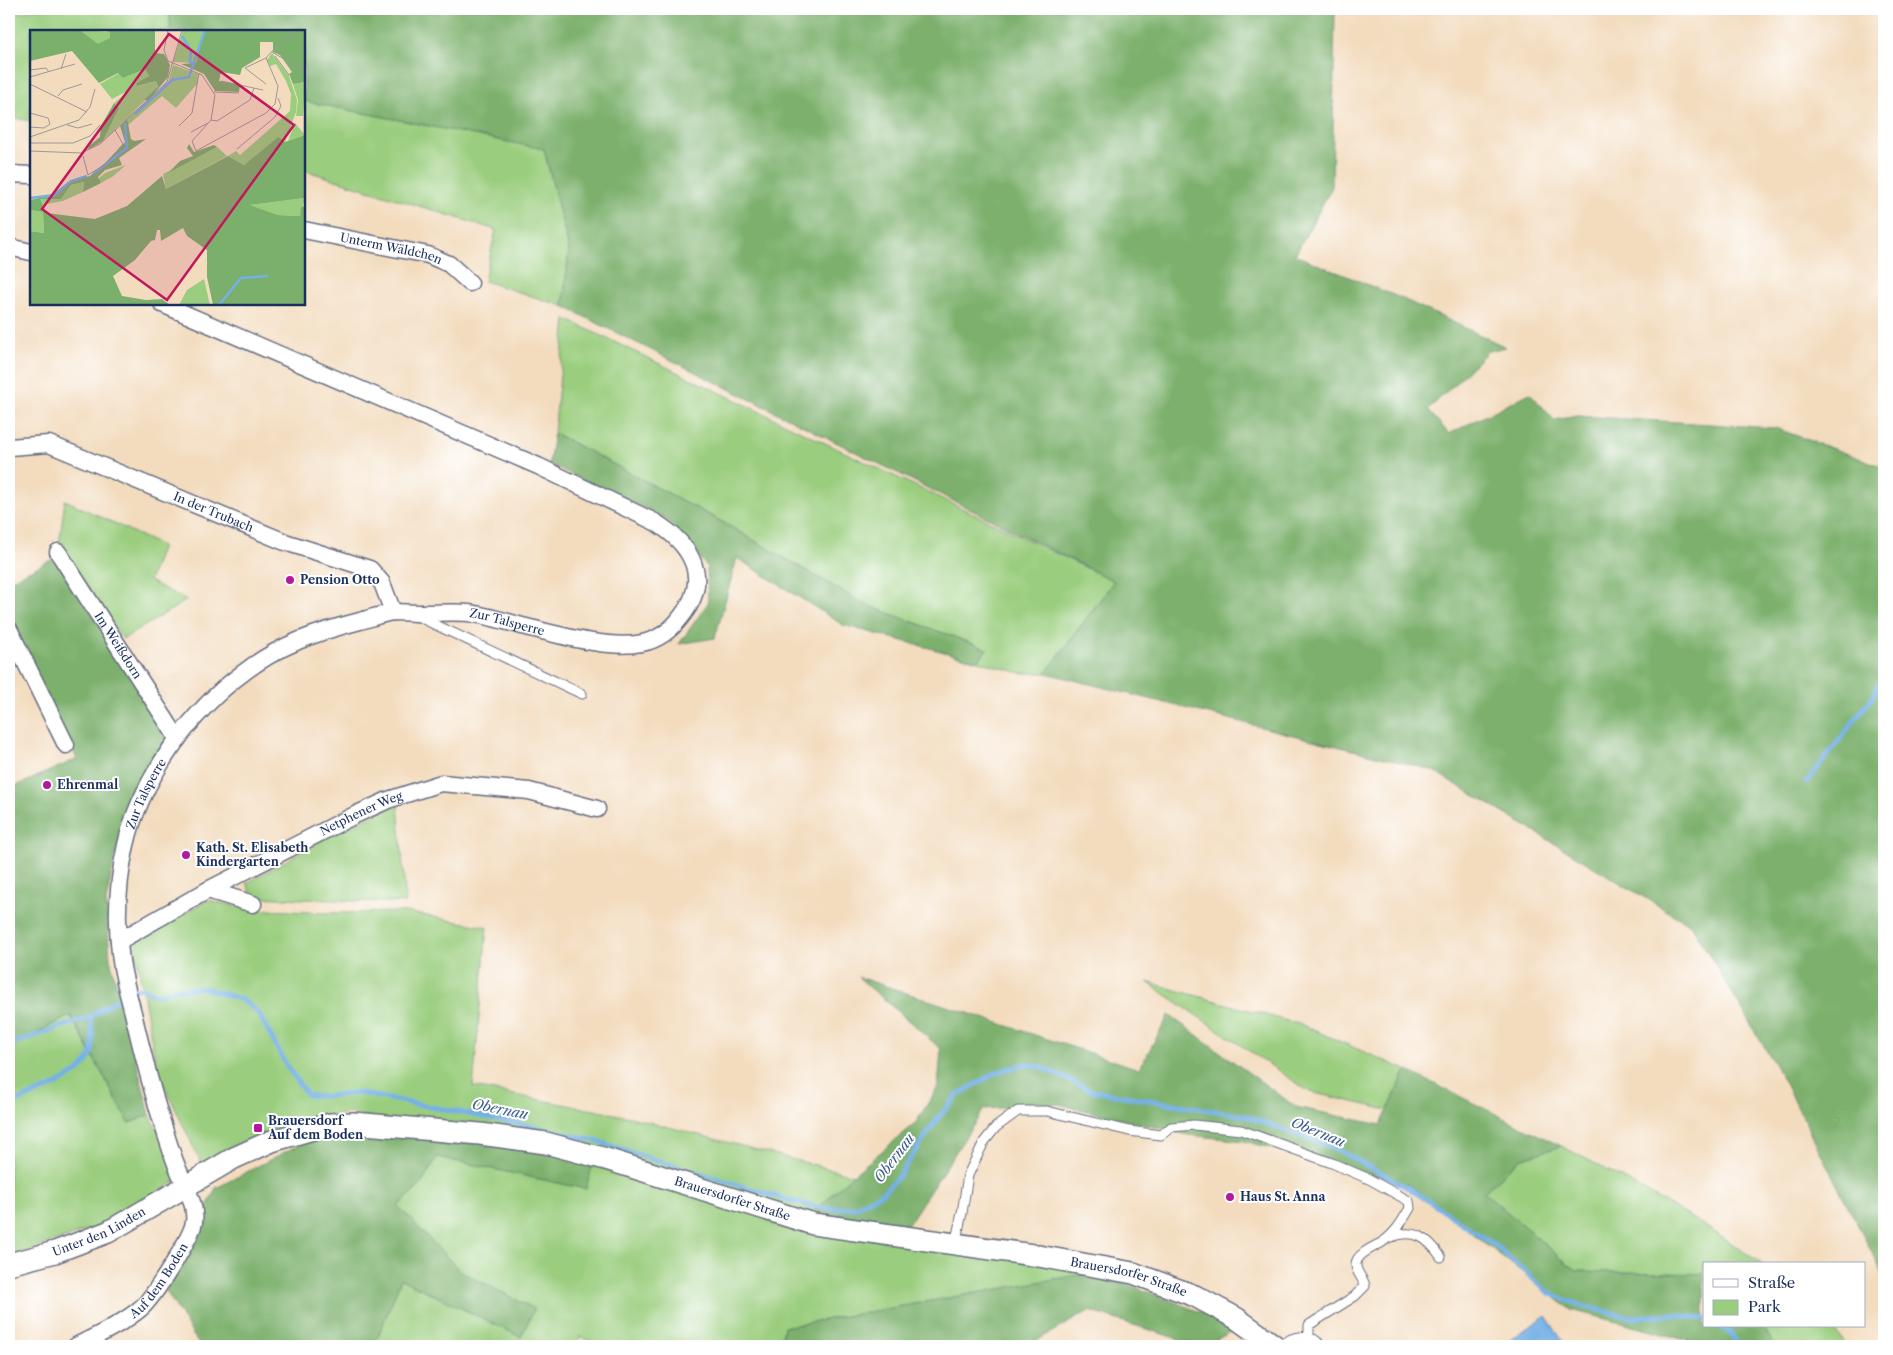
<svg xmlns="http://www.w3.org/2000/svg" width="1893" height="1355" font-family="'Libre Caslon Text',serif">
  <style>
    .green { fill: #9acd7d; stroke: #5a7e6e }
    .forest { fill: #7bb06c; stroke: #4b7065 }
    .water { fill: #75b0e6; stroke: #4870a2 }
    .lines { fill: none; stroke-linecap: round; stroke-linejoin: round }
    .stream { stroke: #75b0e6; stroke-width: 5 }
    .service-casing { stroke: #676c80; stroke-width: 11 }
    .minor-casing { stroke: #676c80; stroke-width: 19 }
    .tertiary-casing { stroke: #676c80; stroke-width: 24 }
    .service { stroke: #fff; stroke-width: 9 }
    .minor { stroke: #fff; stroke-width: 16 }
    .tertiary { stroke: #fff; stroke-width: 21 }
    .poi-dot { fill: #b5179e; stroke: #fff; stroke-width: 2 }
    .labels { text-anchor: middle; stroke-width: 4; stroke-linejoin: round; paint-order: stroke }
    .street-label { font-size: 12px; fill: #1b2f5e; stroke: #fff }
    .poi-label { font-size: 12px; font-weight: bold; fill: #1b2f5e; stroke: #fff; text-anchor: start }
    .water-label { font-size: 14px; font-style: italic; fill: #3a5c8e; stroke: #fff }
    .inset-river { fill: none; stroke: #75b0e6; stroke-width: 2.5 }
    .inset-road { fill: none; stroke: #9d9798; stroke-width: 1 }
    .view { fill: #c2185b; fill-opacity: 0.15; stroke: #c2185b; stroke-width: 2.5 }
    .inset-edge { fill: none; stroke: #1b2f5e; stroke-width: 2.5 }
  </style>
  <rect width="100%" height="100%" fill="#fff"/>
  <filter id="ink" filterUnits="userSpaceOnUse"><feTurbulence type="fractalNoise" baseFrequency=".02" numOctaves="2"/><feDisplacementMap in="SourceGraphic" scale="10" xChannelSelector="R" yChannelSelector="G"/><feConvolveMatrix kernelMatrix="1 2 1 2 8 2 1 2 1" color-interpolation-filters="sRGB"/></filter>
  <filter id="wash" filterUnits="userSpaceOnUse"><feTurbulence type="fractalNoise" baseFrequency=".0096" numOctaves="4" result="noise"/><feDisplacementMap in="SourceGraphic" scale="20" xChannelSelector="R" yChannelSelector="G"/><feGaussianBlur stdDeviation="1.12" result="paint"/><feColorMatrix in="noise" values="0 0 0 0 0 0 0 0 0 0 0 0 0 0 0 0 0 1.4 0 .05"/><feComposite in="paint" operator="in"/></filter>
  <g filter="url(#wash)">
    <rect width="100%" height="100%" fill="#f3dcbe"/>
    <path class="green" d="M 36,9 L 169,9 L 171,31 L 31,31 L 31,121 L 9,117 L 9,15 Z
      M 304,101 L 544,149 L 569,250 L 563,306 L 484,281 L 496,230 L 304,170 Z
      M 566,319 L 1114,581 L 1046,673 L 1021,673 L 978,661 L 987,649 L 864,604 L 717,519 L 554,433 Z
      M 65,500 L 162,546 L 149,581 L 187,600 L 123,639 L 59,545 Z
      M 398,803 L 406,903 L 252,897 L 247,883 L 329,836 Z
      M 208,900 L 250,909 L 329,913 L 405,912 L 487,927 L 473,1087 L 630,1117 L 853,1175 L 811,1214 L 351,1113 L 304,1119 L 201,1163 L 157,1070 L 134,942 Z
      M 1147,982 L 1302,1025 L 1406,1070 L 1388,1110 L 1310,1092 Z
      M 70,1015 L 129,1123 L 150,1115 L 181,1178 L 103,1225 L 9,1257 L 9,1048 Z
      M 1561,1146 C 1630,1181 1698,1219 1762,1264 L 1704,1264 L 1704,1274 L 1576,1271 L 1484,1192 L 1520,1159 Z
      M 437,1157 L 586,1189 L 592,1163 L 811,1230 L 1095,1272 L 784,1327 L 780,1346 L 601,1346 L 580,1336 L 577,1346 L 378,1346 L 375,1344 L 401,1279 L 521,1337 L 534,1309 L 460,1271 L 398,1206 L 420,1186 Z
      M 1761,1326 L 1832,1326 L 1847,1346 L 1776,1346 Z"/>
    <path class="forest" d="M 169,9 L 1335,9 L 1332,187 L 1295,255 L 1403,299 L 1506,347 L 1488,351 L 1428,410 L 1449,434 L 1530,393 L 1554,420 L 1578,416 L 1775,428 L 1884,467 L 1884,1276 L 1778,1070 L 1692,926 L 1432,770 L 1046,673 L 1114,581 L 563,306 L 569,249 L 544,149 L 304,101 L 304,31 L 171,31 Z
      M 554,433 L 717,519 L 864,604 L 987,649 L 978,661 L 843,625 L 737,558 L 715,638 L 679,644 L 708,603 L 707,567 L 690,544 L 663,517 L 549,464 Z
      M 55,558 L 171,735 L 145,769 L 117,847 L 106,901 L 110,959 L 150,1115 L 129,1123 L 71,1015 L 9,1048 L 9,789 L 77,759 L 9,620 L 9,581 Z
      M 858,977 L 1139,1069 L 1169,1015 L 1296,1107 L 1381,1125 L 1406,1070 L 1561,1146 L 1520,1159 L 1484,1192 L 1576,1271 L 1704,1274 L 1704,1326 L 1761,1326 L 1776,1346 L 1709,1346 L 1571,1310 L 1410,1185 L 1245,1141 L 1188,1135 L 1058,1104 L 984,1109 L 905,1229 L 811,1214 L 853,1175 L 915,1124 L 938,1087 L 941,1049 Z
      M 352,1134 L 447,1140 L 547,1151 L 592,1163 L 586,1189 L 437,1157 L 420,1186 L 398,1206 L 460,1271 L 534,1309 L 521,1337 L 401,1279 L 375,1344 L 378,1346 L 200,1346 L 166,1291 L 216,1188 L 306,1141 Z
      M 1095,1272 L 1240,1327 L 1205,1346 L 1201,1346 L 1089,1311 L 1027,1346 L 780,1346 L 784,1327 Z"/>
    <path class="water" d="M 1546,1316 L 1566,1346 L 1499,1346 Z"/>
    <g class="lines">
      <path class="stream" d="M 1807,782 L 1874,695 L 1878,684
        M 9,1045 L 90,1017 L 124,994 L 140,988 L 158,995 L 175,989 L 204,988 L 243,1000 L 259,1014 L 284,1061 L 306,1094 L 314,1096 L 329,1096 L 358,1093 L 526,1125 L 600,1142 L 648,1158 L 795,1202 L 828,1209 L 856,1207 L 882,1193 L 898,1177 L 938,1118 L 959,1094 L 997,1072 L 1026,1064 L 1041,1067 L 1093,1091 L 1246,1116 L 1338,1150 L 1412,1190 L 1496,1246 L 1549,1293 L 1582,1306 L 1634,1318 L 1670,1314 L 1704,1319
        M 9,1104 C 32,1095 76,1081 89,1059 C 96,1047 92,1030 90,1017
        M 1719,1326 L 1728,1330 L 1739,1346"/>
    </g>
  </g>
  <g filter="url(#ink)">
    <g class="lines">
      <defs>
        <path id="service" d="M 417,616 L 582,694
          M 1391,1237 C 1415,1228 1428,1238 1441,1257
          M 955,1244 L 962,1213 L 968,1175 L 984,1142 L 996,1127 L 1018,1111 L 1047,1111 L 1129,1131 L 1161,1135 L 1171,1127 L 1194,1125 L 1241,1130 L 1332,1163 L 1369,1179 L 1409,1201 L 1410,1208 C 1402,1222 1395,1234 1381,1243 C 1373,1247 1355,1255 1356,1265 C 1356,1273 1364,1279 1365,1286 L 1355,1296 L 1309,1325 L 1309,1337
          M 1280,1346 C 1292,1335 1311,1332 1321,1346"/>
        <g id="minor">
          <path d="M 9,174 L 31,175"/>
          <path id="s1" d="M 304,230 L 428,255 L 449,264 L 470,283"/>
          <path d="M 9,247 L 31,252"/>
          <path id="s2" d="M 9,447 L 49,444 L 285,542 L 370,569 L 382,583 L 393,612"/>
          <path id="s3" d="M 58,552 L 178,739"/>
          <path d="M 9,629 L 66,745"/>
          <path d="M 208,890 L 253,904"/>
          <path id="s4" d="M 119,941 L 208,890 L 355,815 L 388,800 L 441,783 L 529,791 L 597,809"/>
          <path id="s5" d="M 76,1346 C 95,1337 125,1322 141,1308 C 153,1298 192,1237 194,1222 C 197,1203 182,1181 176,1164 C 171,1151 167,1138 163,1125 C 151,1088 142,1051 133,1013 C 128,993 122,974 120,953 C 116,918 118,879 126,845 C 140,781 191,711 243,673 C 279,645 317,632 360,621 C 371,618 382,614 393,612 C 402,612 412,613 421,613 C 436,613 453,612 468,613 C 486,615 504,621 522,626 C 557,634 607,650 642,643 C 658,640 672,629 681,617 C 712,579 692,545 655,522 L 538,466 L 162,304"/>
        </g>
        <g id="tertiary">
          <path id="s6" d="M 9,1264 L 55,1252 L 108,1232 L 234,1158 L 272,1141 L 330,1124 L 353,1123 L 480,1134 L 546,1143 L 606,1159 L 813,1224 L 1033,1255 L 1133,1273 L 1195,1296 L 1236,1318 L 1275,1346"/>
        </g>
      </defs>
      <use href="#service" class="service-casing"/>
      <use href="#minor" class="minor-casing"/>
      <use href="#tertiary" class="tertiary-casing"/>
      <use href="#service" class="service"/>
      <use href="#minor" class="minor"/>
      <use href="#tertiary" class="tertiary"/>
    </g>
  </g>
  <g class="poi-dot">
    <circle cx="290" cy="580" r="5"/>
    <circle cx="47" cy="785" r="5"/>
    <circle cx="186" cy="855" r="5"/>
    <rect x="253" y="1123" width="10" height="10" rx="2.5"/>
    <circle cx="1230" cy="1197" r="5"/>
  </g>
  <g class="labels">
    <g class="street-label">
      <text dy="4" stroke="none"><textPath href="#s1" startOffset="89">Unterm Wäldchen</textPath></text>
      <text dy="4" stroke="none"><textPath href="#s2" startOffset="218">In der Trubach</textPath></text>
      <text dy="4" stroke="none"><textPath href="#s5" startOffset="1056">Zur Talsperre</textPath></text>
      <text dy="4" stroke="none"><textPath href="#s3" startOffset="111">Im Weißdorn</textPath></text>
      <text dy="4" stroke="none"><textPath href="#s5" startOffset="621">Zur Talsperre</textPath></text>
      <text dy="4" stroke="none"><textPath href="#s4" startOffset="274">Netphener Weg</textPath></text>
      <text dy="4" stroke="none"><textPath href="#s6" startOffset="764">Brauersdorfer Straße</textPath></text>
      <text dy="4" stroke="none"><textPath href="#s6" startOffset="96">Unter den Linden</textPath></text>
      <text dy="4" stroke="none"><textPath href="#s6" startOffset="1169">Brauersdorfer Straße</textPath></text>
      <text dy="4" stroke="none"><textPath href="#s5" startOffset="108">Auf dem Boden</textPath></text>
    </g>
    <g class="poi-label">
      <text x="300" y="584">Pension Otto</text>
      <text x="57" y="789">Ehrenmal</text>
      <text x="196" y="852">Kath. St. Elisabeth<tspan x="196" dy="14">Kindergarten</tspan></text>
      <text x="268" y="1125">Brauersdorf<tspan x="268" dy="14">Auf dem Boden</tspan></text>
      <text x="1240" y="1201">Haus St. Anna</text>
    </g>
    <g class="water-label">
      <text transform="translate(500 1109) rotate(11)" y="5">Obernau</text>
      <text transform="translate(1318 1132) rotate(22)" y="5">Obernau</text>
      <text transform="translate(894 1158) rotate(-53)" y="5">Obernau</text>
    </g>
  </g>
  <g transform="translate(30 30)">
    <rect width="275" height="275" fill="#f3dcbe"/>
    <path d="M 50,0 L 81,2 L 81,8 L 68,15 ZM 153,0 L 174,0 L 166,33 L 143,32 ZM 242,23 L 259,46 L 267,70 L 266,82 L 255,112 L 247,108 L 214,135 L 198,126 L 206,121 L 210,125 L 260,81 L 261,64 L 256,51 L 246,34 L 240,36 L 237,30 ZM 143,35 L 168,44 L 167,54 L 146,78 L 132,66 L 98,95 L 97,88 L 138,53 ZM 115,39 L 119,46 L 106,53 L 108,56 L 126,51 L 128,58 L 73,111 L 89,78 L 84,73 L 101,59 L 82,69 L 70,54 L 89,43 L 93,48 ZM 275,52 L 273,86 L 266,86 L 268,70 L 263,54 ZM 265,93 L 275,105 L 258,111 ZM 187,117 L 197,126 L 136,159 L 133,144 ZM 96,135 L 82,147 L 71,153 L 68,149 L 75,143 ZM 54,152 L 53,162 L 33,171 L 12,175 L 9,169 L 31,169 L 41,155 ZM 275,168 L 270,186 L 248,185 L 219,175 ZM 0,180 L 13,182 L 14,203 L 0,201 ZM 174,249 L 180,275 L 149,275 L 157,260 Z" fill="#9acd7d"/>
    <path d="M 0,0 L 50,0 L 68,14 L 80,8 L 80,2 L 72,0 L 125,0 L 125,23 L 134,24 L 140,35 L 138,47 L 117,72 L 115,69 L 128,57 L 126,51 L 107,56 L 106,53 L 119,46 L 115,39 L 93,48 L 88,43 L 69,53 L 42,21 L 0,31 ZM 174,0 L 275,0 L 275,52 L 263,54 L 259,44 L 262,42 L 250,25 L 243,22 L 243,12 L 230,12 L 230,27 L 212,38 L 210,45 L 191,42 L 189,51 L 210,55 L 209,62 L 185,61 L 174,44 L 151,34 L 166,33 ZM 84,73 L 89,78 L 73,111 L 58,120 L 59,116 L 70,107 L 71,96 ZM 97,88 L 101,109 L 104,111 L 116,109 L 89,128 L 92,135 L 75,140 L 68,147 L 71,153 L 53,162 L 54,152 L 41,155 L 31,169 L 10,169 L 16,183 L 65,189 L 97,176 L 132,146 L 136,159 L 198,126 L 214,135 L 248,107 L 255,112 L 275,105 L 275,168 L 220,175 L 248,185 L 270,186 L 271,177 L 275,176 L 275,275 L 183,275 L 177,247 L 177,220 L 157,206 L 153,198 L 131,211 L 130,200 L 127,200 L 125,210 L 121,211 L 105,230 L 83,246 L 92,266 L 116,270 L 132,269 L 140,275 L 0,275 L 0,201 L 14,203 L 13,182 L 0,180 L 0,170 L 22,165 L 38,152 L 60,146 L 75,133 L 95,112 L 90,96 ZM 159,114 L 164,122 L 184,115 L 187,117 L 138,143 L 150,131 L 163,126 L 157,118 Z" fill="#7bb06c"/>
    <path class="inset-river" d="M 152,6 L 161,20 L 160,32 L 164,35M 105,84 L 142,50 L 159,47 L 175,0M 63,144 L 97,118 L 95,93M 0,168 L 25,165 L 41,151 L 57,146M 189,275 L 211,248 L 238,246"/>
    <path class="inset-road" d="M 138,0 L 134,20 L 138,31 L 172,45 L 185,65 L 181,90 L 162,111 L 166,121 L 236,83 L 245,74 L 248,56 L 236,28M 242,22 L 275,41M 245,26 L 259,45M 236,28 L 215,38 L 236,54M 236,28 L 252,10 L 268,0M 31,39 L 36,24M 0,40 L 16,38 L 19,42M 0,47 L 45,34M 191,51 L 233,60M 0,54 L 57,82M 184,62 L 209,63M 28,66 L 33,60 L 52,54M 0,83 L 18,88 L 20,94 L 14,98 L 0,97M 181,90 L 187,91 L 220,70 L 224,58M 37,95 L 48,98 L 62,94M 149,96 L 162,83 L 169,43M 161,102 L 178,93M 0,107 L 49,90 L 60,77 L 65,59M 0,113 L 43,113 L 60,106 L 70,95M 207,119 L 245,87 L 251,76 L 248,68M 0,121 L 51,123 L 70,114 L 137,52 L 152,0M 53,126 L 58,145 L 76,134 L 93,114 L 85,100"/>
    <path class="view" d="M 139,4 L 264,95 L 137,270 L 12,179 Z"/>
    <rect width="275" height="275" class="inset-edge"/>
  </g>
  <rect width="1893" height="1355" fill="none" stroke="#fff" stroke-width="30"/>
  <rect x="1703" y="1262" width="162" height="65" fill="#ffffff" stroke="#a4acbf"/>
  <rect x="1713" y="1279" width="25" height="8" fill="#ffffff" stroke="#a4acbf"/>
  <text x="1748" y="1288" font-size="15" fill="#1b2f5e">Straße</text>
  <rect x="1713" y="1300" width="25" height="15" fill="#9acd7d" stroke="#a4acbf"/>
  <text x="1748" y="1312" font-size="15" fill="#1b2f5e">Park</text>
</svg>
